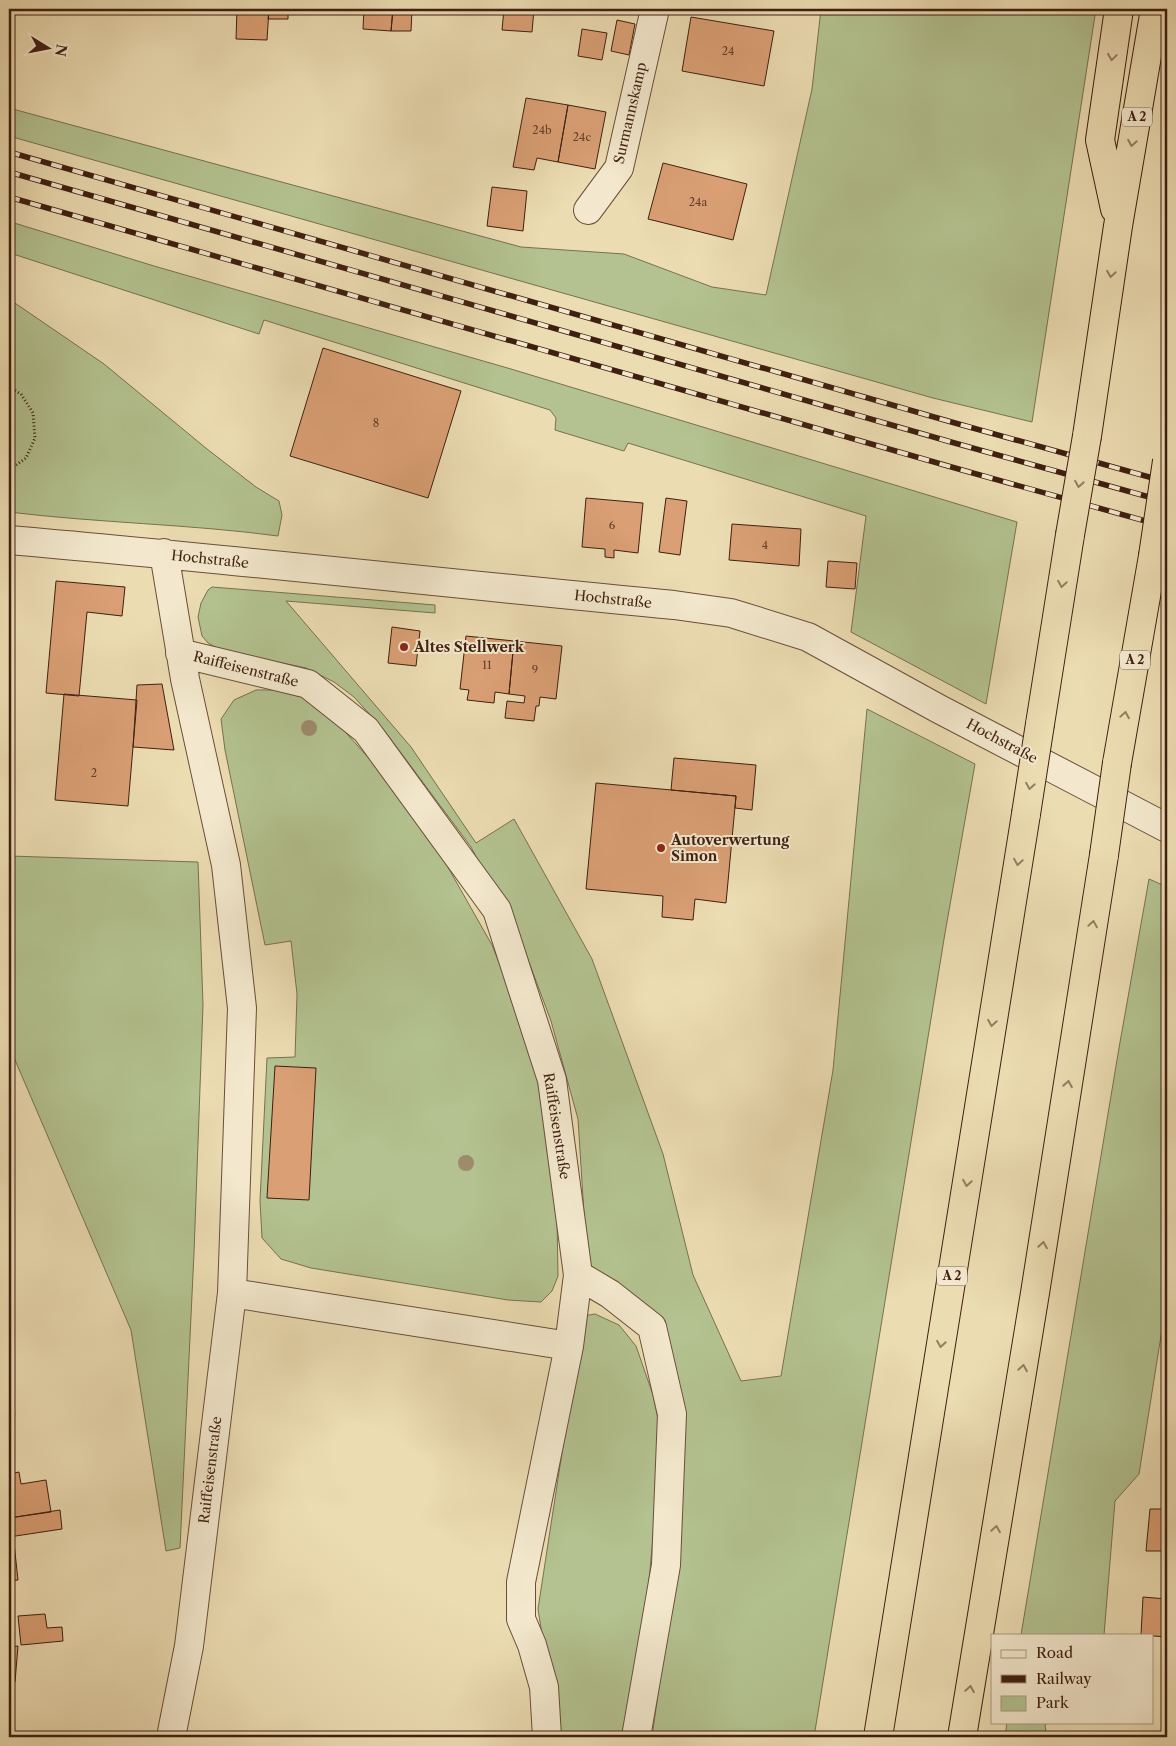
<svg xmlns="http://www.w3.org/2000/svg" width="1176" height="1746" font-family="'Libre Caslon Text',serif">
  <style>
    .green { fill: #b3c290; stroke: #797050 }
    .building { fill: #da9f74; stroke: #3f1f11 }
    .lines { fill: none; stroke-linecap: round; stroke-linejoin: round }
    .minor-casing { stroke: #6a4e39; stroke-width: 30 }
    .highway-casing { stroke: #3f1f11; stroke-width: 30 }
    .path { stroke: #3f1f11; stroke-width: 3; stroke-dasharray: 1 2.5; stroke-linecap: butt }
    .minor { stroke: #f3e8cd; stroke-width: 28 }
    .highway { stroke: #ecdcb2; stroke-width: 28 }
    .rail-casing { stroke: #3f1f11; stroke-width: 5.5 }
    .rail { stroke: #f3e8cd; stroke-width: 4; stroke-dasharray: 11; stroke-linecap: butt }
    .highway-bridge-casing { stroke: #3f1f11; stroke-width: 30; stroke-linecap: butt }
    .highway-bridge { stroke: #ecdcb2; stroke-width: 28 }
    .tree { fill: #9d8b6b }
    .oneway { stroke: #967e62 }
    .poi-dot { fill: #8f2418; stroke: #f3e8cd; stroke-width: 2 }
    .labels { text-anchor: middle; stroke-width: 4; stroke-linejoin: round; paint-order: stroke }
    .number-label { font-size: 11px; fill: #663f2a }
    .shield { fill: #f3e8cd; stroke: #755b49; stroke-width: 1 }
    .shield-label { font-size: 12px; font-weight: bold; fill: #3f1f11 }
    .street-label { font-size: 14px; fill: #3f1f11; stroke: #f3e8cd }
    .poi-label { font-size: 14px; font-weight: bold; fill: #3f1f11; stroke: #f3e8cd; text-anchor: start }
  </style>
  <rect width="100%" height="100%" fill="#ecdcb2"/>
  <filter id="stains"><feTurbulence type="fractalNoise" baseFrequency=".004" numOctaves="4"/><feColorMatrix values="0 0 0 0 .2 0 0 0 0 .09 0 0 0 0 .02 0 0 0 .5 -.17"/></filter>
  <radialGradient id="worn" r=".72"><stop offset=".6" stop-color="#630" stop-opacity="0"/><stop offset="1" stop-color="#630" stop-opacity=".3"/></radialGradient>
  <path class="green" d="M 821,9 L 1096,9 L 1032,422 L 933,398 L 9,136 L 9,108 L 521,247 L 624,254 L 712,287 L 766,295 L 812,89 Z
    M 11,222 L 154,266 L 511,369 L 1017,522 L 986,704 L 851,632 L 866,516 L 628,443 L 624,451 L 555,430 L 556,418 L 550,410 L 264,320 L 259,334 L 10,253 Z
    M 9,299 L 104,364 L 207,449 L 256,487 L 279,501 L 282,515 L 278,536 C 189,524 98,523 9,512 Z
    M 212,587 L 435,605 L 435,613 L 286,601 L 411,747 L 476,843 L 514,819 L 592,959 L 663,1154 L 693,1275 L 741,1381 L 781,1376 L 833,1070 L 867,709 L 975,764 L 945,933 L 814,1737 L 652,1737 L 673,1585 L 680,1502 L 675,1364 L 660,1324 L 603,1277 L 587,1261 L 578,1119 L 551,1021 L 523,946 L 471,847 L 384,730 L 354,697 L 334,682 L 306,668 L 221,650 L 208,643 L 202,636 L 198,617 L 201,603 L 208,590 Z
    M 256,690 L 275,690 L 302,697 L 330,715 L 374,764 L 441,855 L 492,945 L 527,1033 L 549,1126 L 557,1219 L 558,1276 L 552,1291 L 541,1302 L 508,1300 L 311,1268 L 281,1259 L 262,1238 L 260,1201 L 267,1058 L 295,1057 L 297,994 L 291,941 L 265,945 L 225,750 L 221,719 L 234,700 Z
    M 9,856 L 198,862 L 203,1005 L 194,1253 L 180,1548 L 166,1551 L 131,1330 L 9,1046 Z
    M 1149,879 L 1167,887 L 1167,1298 L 1139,1474 L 1115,1501 L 1104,1635 L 1021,1635 L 1119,1048 Z
    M 595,1314 L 619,1325 L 636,1346 L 653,1395 L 658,1419 L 656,1506 L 649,1580 L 640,1656 L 621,1737 L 558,1737 L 538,1609 L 583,1316 Z
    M 1007,1722 L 1050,1722 L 1045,1725 L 1047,1737 L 1005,1737 Z"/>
  <path class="building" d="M 237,9 L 269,9 L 267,40 L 236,39 Z
    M 269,9 L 288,9 L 288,19 L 268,19 Z
    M 364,9 L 393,9 L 391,31 L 363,29 Z
    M 393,9 L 412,9 L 411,31 L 391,31 Z
    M 504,9 L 534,9 L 532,32 L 502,30 Z
    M 691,17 L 774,31 L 764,86 L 682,71 Z
    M 617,20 L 635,24 L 629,55 L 611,51 Z
    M 582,29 L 607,33 L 602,60 L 578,56 Z
    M 526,98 L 568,105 L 558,162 L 537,158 L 534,170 L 513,167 Z
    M 568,105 L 606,112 L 595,169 L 558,162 Z
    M 663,163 L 747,184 L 733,240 L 648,219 Z
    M 492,187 L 527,191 L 523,231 L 487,226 Z
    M 323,348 L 461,391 L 428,498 L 290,456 Z
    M 586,498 L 643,503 L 638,553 L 614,550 L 614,558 L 605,557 L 605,549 L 582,547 Z
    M 666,498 L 687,501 L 680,555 L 659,552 Z
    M 732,524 L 801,529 L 799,566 L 729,560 Z
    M 828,561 L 857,563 L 855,589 L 826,587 Z
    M 56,581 L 125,587 L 122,616 L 87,612 L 79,696 L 46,693 Z
    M 392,627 L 420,631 L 416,666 L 388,663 Z
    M 466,636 L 514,641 L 509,694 L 495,692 L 494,703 L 467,700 L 469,690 L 460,689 Z
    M 514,641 L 562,646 L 556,699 L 540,697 L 539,706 L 536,706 L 534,721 L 505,718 L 507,701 L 524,703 L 525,696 L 509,694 Z
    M 162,684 L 174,750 L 133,747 L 137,685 Z
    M 64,694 L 137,700 L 128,806 L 55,800 Z
    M 674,758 L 756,765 L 752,810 L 735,808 L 736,796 L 671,790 Z
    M 596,783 L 736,796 L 726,903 L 695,899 L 693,920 L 662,917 L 663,896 L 586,889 Z
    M 275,1066 L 316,1068 L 309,1200 L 267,1198 Z
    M 9,1398 L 15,1415 L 9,1418 Z
    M 19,1472 L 21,1484 L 46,1480 L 51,1512 L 9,1518 L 9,1474 Z
    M 1150,1509 L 1167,1509 L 1167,1551 L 1146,1551 Z
    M 60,1510 L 62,1529 L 9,1537 L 9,1518 Z
    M 9,1543 L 14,1543 L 18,1580 L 9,1581 Z
    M 1143,1597 L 1167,1599 L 1167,1637 L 1141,1635 Z
    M 45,1614 L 47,1628 L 62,1627 L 63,1641 L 21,1645 L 18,1616 Z
    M 18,1646 L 15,1682 L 9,1681 L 9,1647 Z"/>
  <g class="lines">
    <defs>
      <path id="minor" d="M 588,210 L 619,168 L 655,9
        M 9,540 C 231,559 452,584 674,605 L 731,613 L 808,637 L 939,709 L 1167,828
        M 164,553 L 185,679 L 226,865 L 242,1008 L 232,1293 L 189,1646 L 171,1737
        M 180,653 L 308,684 L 366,730 L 497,910 L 552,1080 L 578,1275 L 569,1346 L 232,1293
        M 578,1275 L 610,1294 L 652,1327 L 672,1414 L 666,1565 L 636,1737
        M 547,1737 L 544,1687 L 532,1645 L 521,1619 L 521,1582 L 569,1346"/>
      <path id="highway" d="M 1115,209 L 1100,140 L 1119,9
        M 1087,436 L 1118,226 L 1155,9
        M 1040,724 L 1070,535
        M 1117,763 L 1153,556
        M 878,1737 L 1026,814
        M 962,1737 L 1035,1293 L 1104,855"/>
    </defs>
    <use href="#minor" class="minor-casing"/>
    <use href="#highway" class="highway-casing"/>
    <path class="path" d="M 9,387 L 21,394 L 33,413 L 35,438 L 26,458 L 9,470"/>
    <use href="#minor" class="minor"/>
    <use href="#highway" class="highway"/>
    <defs>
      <path id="rail" d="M 9,152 L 955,423 L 1167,482
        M 9,172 L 951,442 L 1167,502
        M 9,197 L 962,470 L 1167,527"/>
    </defs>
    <use href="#rail" class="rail-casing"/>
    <use href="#rail" class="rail"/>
    <defs>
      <path id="highway-bridge" d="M 1070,535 L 1087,436
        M 1153,556 L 1167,461
        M 1026,814 L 1040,724
        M 1104,855 L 1117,763"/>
    </defs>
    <use href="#highway-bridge" class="highway-bridge-casing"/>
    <use href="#highway-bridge" class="highway-bridge"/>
  </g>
  <g class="tree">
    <circle cx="309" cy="728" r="8"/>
    <circle cx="466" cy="1163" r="8"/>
  </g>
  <defs><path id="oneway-chevron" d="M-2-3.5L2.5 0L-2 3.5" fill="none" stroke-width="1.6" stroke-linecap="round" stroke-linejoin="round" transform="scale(1.25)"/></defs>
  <g class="oneway">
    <use href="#oneway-chevron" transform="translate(1112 57) rotate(98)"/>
    <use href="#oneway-chevron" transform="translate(1132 143) rotate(100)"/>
    <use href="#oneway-chevron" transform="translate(1111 274) rotate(99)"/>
    <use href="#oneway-chevron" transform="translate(1079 484) rotate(99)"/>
    <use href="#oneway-chevron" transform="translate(1062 584) rotate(99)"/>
    <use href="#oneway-chevron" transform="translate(1125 715) rotate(-80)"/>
    <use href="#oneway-chevron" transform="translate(1030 786) rotate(99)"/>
    <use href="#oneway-chevron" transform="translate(1018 862) rotate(99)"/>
    <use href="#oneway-chevron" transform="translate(1093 924) rotate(-81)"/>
    <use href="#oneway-chevron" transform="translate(992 1023) rotate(99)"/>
    <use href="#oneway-chevron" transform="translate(1068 1084) rotate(-81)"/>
    <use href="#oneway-chevron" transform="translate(967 1183) rotate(99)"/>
    <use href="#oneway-chevron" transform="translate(1043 1245) rotate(-81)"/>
    <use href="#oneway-chevron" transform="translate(941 1344) rotate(99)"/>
    <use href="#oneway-chevron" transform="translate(1023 1368) rotate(-81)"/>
    <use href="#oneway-chevron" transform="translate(996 1529) rotate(-81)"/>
    <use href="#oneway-chevron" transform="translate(970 1689) rotate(-81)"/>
  </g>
  <g class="poi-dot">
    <circle cx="404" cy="647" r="5"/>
    <circle cx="661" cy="848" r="5"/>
  </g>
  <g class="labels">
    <g class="number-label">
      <text x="728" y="55">24</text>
      <text x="542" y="134">24b</text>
      <text x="582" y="141">24c</text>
      <text x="698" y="206">24a</text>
      <text x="376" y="427">8</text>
      <text x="612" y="529">6</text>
      <text x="765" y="549">4</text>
      <text x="487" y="669">11</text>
      <text x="535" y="674">9</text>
      <text x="94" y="777">2</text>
    </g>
    <g class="shield">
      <rect x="1122" y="107.5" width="30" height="19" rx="4"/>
      <rect x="1120" y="650.5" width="30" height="19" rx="4"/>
      <rect x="937" y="1266.5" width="30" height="19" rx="4"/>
    </g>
    <g class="shield-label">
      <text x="1137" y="121">A 2</text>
      <text x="1135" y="664">A 2</text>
      <text x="952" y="1280">A 2</text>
    </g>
    <g class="street-label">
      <text transform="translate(630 113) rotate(-77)" y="5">Surmannskamp</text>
      <text transform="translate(210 559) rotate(6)" y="5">Hochstraße</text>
      <text transform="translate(613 599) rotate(6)" y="5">Hochstraße</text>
      <text transform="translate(246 669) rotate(14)" y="5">Raiffeisenstraße</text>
      <text transform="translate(1002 741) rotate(28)" y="5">Hochstraße</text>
      <text transform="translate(557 1126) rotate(81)" y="5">Raiffeisenstraße</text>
      <text transform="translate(210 1470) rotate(-83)" y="5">Raiffeisenstraße</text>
    </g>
    <g class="poi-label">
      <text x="414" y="652">Altes Stellwerk</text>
      <text x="671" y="845">Autoverwertung<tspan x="671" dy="16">Simon</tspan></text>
    </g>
  </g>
  <rect width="1176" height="1746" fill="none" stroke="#ecdcb2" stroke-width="30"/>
  <rect x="10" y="10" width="1156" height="1726" fill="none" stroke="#3f1f11" stroke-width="2.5"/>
  <rect x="15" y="15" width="1146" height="1716" fill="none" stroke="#3f1f11"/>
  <rect x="991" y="1634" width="162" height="90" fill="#f3e8cd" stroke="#ab9882"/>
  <rect x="1001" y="1650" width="25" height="8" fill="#f3e8cd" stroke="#ab9882"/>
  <text x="1036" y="1658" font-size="15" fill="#3f1f11">Road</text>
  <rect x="1001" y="1675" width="25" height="8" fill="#3f1f11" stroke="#ab9882"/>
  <text x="1036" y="1684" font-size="15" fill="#3f1f11">Railway</text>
  <rect x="1001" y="1696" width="25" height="15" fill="#b3c290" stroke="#ab9882"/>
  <text x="1036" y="1708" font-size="15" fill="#3f1f11">Park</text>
  <g transform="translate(48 48) rotate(100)" stroke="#f3e8cd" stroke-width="4" paint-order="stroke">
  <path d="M0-4L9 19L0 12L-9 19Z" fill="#3f1f11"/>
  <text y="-8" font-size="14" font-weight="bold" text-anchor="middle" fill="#3f1f11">N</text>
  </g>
  <rect width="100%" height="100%" filter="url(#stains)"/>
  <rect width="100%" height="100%" fill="url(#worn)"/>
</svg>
